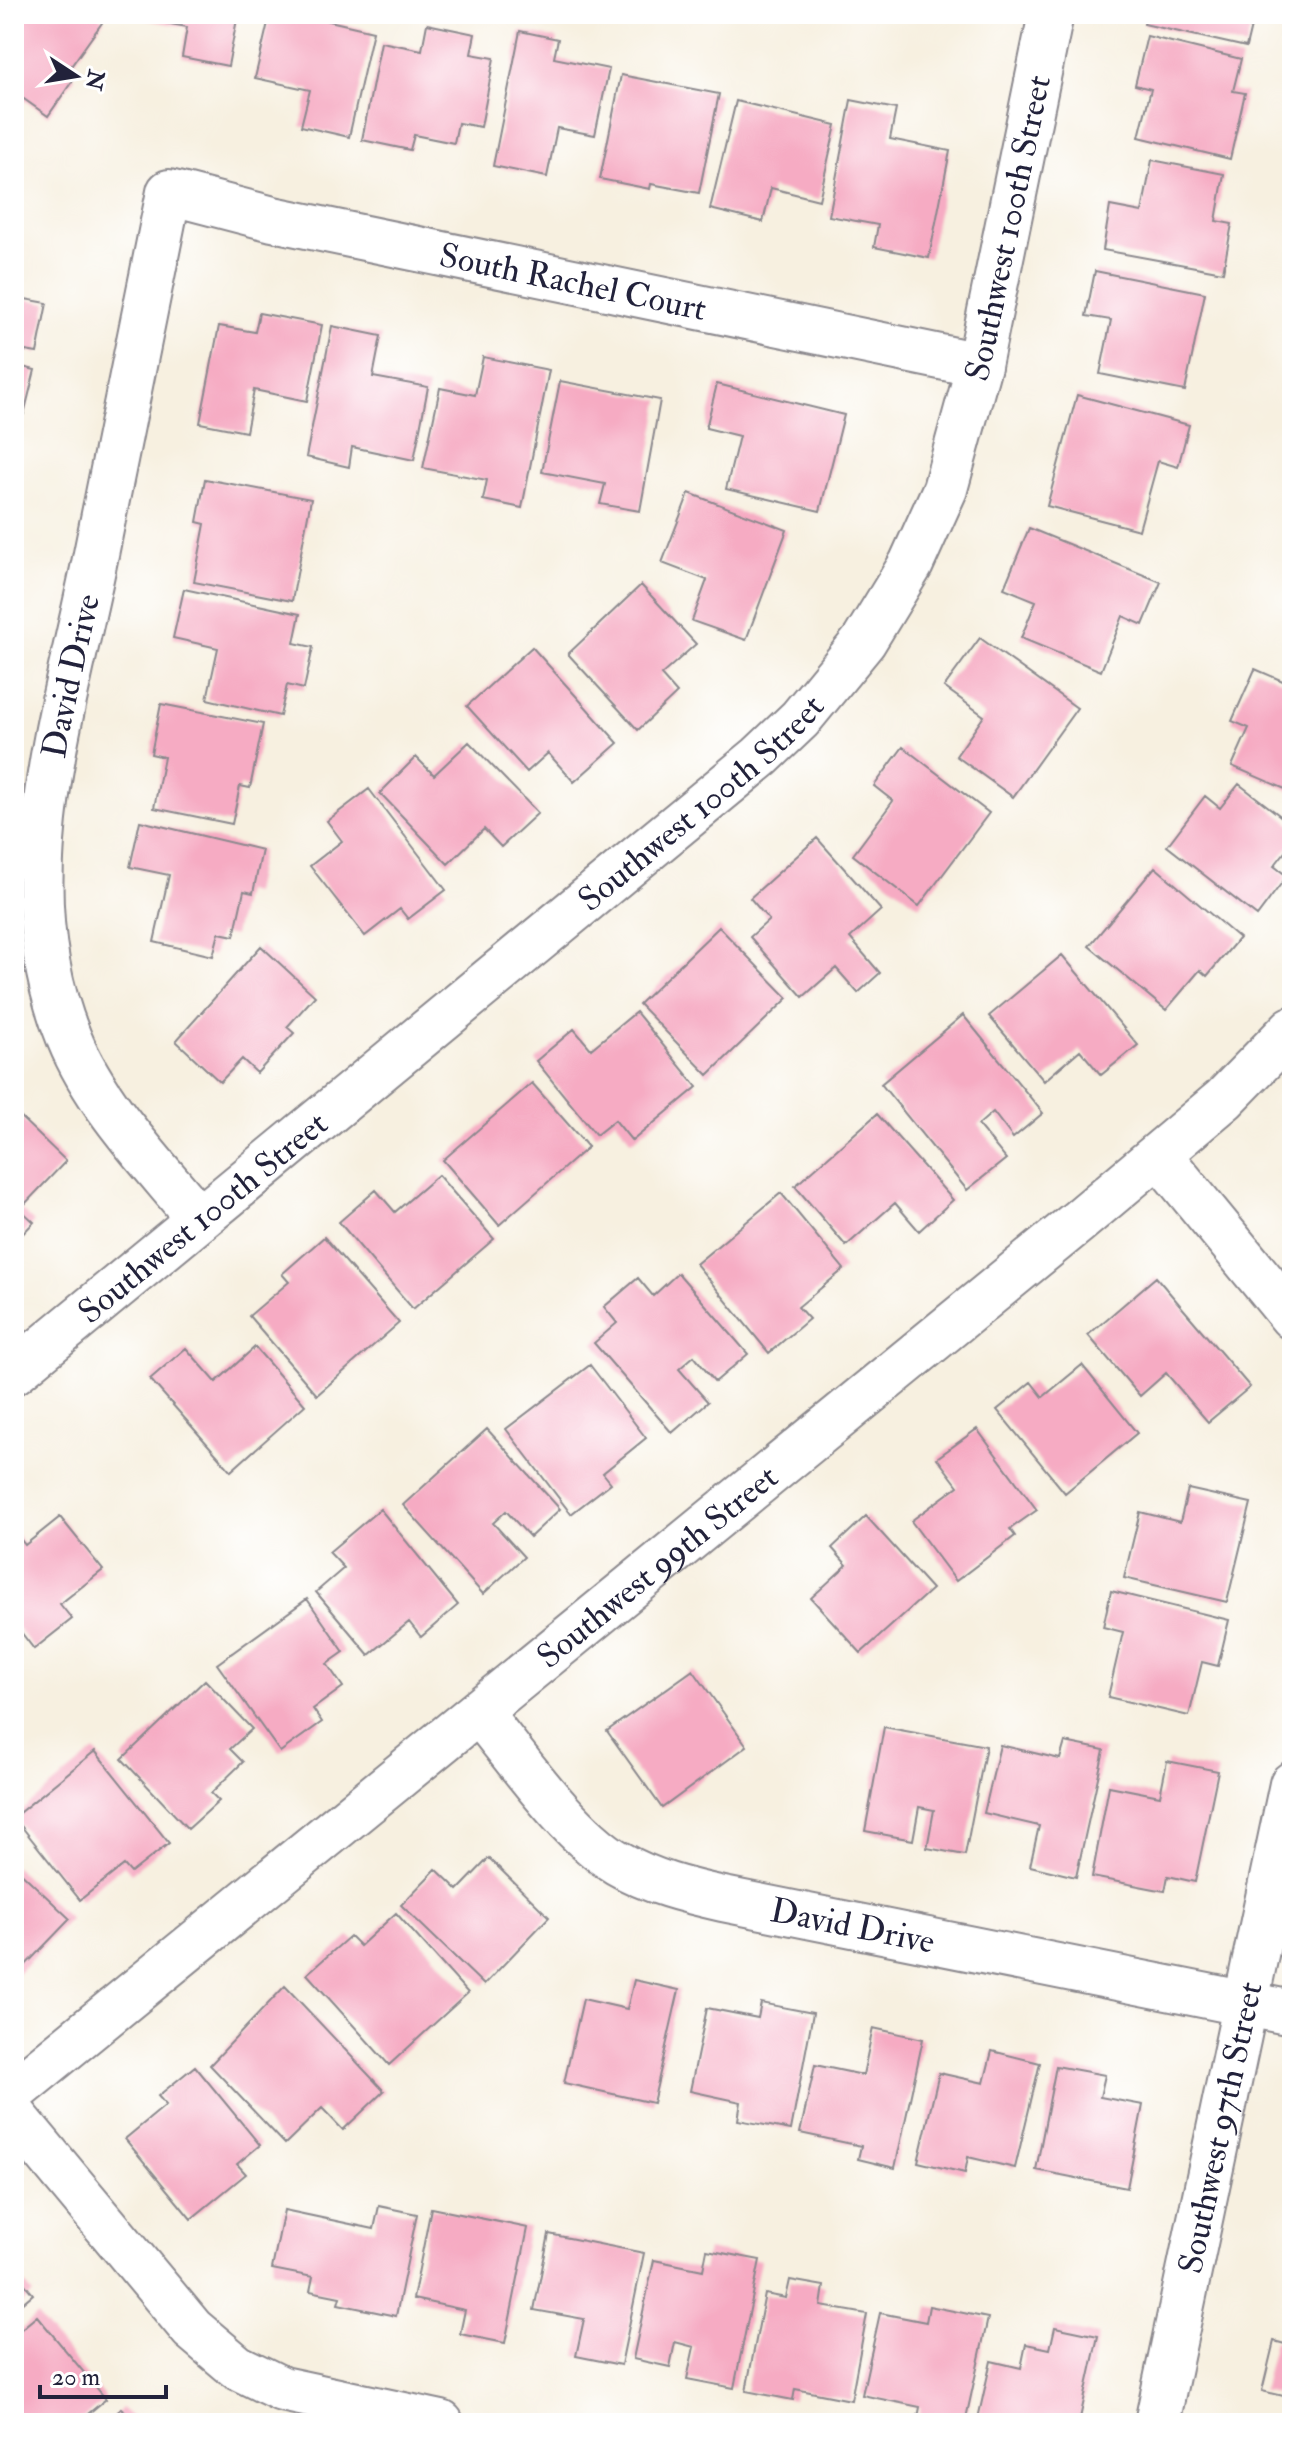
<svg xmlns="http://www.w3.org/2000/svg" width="1306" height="2437" font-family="'IM FELL Double Pica',serif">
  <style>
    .building { fill: #f6abc3 }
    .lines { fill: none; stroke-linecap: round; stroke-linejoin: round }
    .minor-casing { stroke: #8c898e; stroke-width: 48 }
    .minor { stroke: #fff; stroke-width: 44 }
    .labels { text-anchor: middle; stroke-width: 7; stroke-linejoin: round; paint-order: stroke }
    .street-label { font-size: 34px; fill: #22223b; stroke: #fff }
  </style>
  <rect width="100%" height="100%" fill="#fff"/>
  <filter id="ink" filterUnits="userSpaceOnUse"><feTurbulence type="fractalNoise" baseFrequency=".0125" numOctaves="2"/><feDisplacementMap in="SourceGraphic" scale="16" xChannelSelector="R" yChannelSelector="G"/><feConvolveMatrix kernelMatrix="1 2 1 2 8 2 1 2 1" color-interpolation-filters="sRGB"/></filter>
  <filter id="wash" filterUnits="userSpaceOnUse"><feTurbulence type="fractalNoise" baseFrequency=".006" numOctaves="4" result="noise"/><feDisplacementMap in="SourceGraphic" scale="32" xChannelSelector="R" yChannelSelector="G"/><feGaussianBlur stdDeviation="1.8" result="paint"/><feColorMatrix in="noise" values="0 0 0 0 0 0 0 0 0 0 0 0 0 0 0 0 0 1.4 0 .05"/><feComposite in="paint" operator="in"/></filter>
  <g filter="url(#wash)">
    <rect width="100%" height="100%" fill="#f7f0e0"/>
    <g id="blocks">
      <path class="building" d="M 16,14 L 96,14 L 104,20 L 67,72 L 75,77 L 48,116 L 14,92 Z
        M 144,14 L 238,14 L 228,66 L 182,57 L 187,27 L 143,19 Z
        M 270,14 L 299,14 L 373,31 L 349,137 L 301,126 L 310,90 L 255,78 Z
        M 1146,14 L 1254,14 L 1246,47 L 1144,24 Z
        M 427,24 L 475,34 L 471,54 L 494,58 L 481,127 L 458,123 L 454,143 L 414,135 L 410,150 L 362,140 L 381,42 L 422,50 Z
        M 520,31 L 558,39 L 554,58 L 609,69 L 595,135 L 557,128 L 547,177 L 493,166 Z
        M 1147,36 L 1241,59 L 1233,91 L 1245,93 L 1230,159 L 1139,137 L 1151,89 L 1135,85 Z
        M 621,75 L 719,94 L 699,193 L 651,184 L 650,189 L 600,179 Z
        M 851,100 L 896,109 L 890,139 L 950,151 L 929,258 L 874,247 L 878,225 L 829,216 Z
        M 736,101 L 836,125 L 819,200 L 771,188 L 763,222 L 710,209 Z
        M 1152,160 L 1224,174 L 1216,221 L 1232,224 L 1223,272 L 1103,250 L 1110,206 L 1142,212 Z
        M 14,169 L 23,171 L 15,209 L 14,209 Z
        M 1095,271 L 1205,293 L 1185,391 L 1100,374 L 1111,320 L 1086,316 Z
        M 14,297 L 47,303 L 37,353 L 14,349 Z
        M 259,313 L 322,325 L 307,401 L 254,390 L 246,432 L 200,423 L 219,326 L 255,332 Z
        M 332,326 L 381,336 L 373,377 L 428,387 L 414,460 L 352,447 L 349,467 L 306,457 Z
        M 483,357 L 549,370 L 522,508 L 483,500 L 487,480 L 423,468 L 440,388 L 475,395 Z
        M 14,365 L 35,370 L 24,414 L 14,411 Z
        M 560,381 L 660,400 L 640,511 L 600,504 L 605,484 L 542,472 Z
        M 717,384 L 844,415 L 820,511 L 726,489 L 739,436 L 706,428 Z
        M 1077,395 L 1189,425 L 1178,467 L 1158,461 L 1139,530 L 1047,506 Z
        M 205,479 L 311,499 L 292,601 L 194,582 L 205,524 L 197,522 Z
        M 689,493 L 787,530 L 746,640 L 692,621 L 707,580 L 662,563 Z
        M 1029,528 L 1161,582 L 1143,625 L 1123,616 L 1101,671 L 1021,638 L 1036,601 L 1004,588 Z
        M 641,585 L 696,644 L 661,675 L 677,693 L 638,730 L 568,654 Z
        M 184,589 L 300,614 L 294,643 L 313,647 L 304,689 L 287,685 L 280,716 L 207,699 L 218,648 L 173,638 Z
        M 980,638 L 1077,708 L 1013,797 L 956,756 L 984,716 L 944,687 Z
        M 532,647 L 618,743 L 574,782 L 548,753 L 527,772 L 467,706 Z
        M 1255,669 L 1292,685 L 1292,792 L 1232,766 L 1249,728 L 1232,721 Z
        M 161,704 L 263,724 L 250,788 L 240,786 L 232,824 L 154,808 L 164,757 L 151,754 Z
        M 469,742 L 538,813 L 501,847 L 484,829 L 448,864 L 380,793 L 416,757 L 434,775 Z
        M 903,747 L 989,813 L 919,906 L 853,855 L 893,801 L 874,786 Z
        M 1239,784 L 1292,825 L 1292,843 L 1274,866 L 1287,876 L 1257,916 L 1167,846 L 1205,796 L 1220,808 Z
        M 369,789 L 446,890 L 408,919 L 400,909 L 365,936 L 310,866 L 342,841 L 327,821 Z
        M 140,821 L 262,850 L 253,893 L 244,891 L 234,936 L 219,933 L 213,956 L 154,942 L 169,875 L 130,867 Z
        M 817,838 L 881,910 L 850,938 L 880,973 L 858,993 L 836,968 L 803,997 L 750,937 L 769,920 L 750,898 Z
        M 1155,867 L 1239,938 L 1207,976 L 1200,970 L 1166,1010 L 1089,946 Z
        M 719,927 L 788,998 L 708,1075 L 639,1004 Z
        M 261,946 L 315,996 L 287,1027 L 294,1033 L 257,1073 L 242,1059 L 220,1082 L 176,1041 Z
        M 1062,955 L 1138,1045 L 1101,1075 L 1080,1050 L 1044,1081 L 989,1016 Z
        M 636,1012 L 697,1087 L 632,1141 L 615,1120 L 596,1135 L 536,1061 L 574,1029 L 591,1049 Z
        M 963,1015 L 1043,1113 L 1013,1138 L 993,1112 L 978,1125 L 1006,1159 L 967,1190 L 881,1084 Z
        M 532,1083 L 588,1147 L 499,1225 L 443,1160 Z
        M 14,1111 L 66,1161 L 20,1209 L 34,1222 L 14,1243 Z
        M 877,1114 L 953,1200 L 919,1231 L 895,1203 L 846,1246 L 795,1186 Z
        M 438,1175 L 494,1239 L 413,1309 L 339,1222 L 376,1190 L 395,1212 Z
        M 781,1193 L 844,1269 L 798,1307 L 809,1319 L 769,1353 L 696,1264 Z
        M 324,1237 L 399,1323 L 317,1395 L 249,1316 L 289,1282 L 282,1274 Z
        M 678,1273 L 748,1354 L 715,1382 L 694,1356 L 679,1369 L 708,1402 L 672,1433 L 594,1343 L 617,1323 L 604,1307 L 638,1278 L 653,1296 Z
        M 1156,1277 L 1250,1387 L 1208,1422 L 1166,1373 L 1140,1396 L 1088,1335 Z
        M 255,1347 L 305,1405 L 231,1471 L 150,1379 L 186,1348 L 216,1382 Z
        M 590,1365 L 646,1438 L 603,1473 L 611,1483 L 571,1514 L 506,1429 Z
        M 1082,1365 L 1137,1433 L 1065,1493 L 997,1410 L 1031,1382 L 1043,1397 Z
        M 487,1429 L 560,1509 L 530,1537 L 506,1511 L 493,1523 L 524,1557 L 483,1594 L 403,1505 Z
        M 977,1429 L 1037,1510 L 1010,1529 L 1015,1536 L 956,1581 L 911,1521 L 958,1486 L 937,1458 Z
        M 1188,1489 L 1251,1503 L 1227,1602 L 1124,1578 L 1140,1512 L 1180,1522 Z
        M 380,1509 L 458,1605 L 421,1637 L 409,1622 L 369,1655 L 316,1592 L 344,1568 L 329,1552 Z
        M 866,1516 L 932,1589 L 861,1653 L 811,1598 L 847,1565 L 832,1548 Z
        M 60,1517 L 103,1570 L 60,1604 L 72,1619 L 34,1649 L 14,1623 L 14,1531 L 25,1545 Z
        M 1111,1591 L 1229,1620 L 1218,1666 L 1202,1662 L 1189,1716 L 1108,1697 L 1123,1632 L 1103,1627 Z
        M 307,1599 L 344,1652 L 327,1664 L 343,1687 L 313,1709 L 322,1722 L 280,1752 L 217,1664 Z
        M 693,1670 L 747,1746 L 662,1808 L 607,1731 Z
        M 205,1680 L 252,1729 L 230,1749 L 243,1762 L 211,1793 L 219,1801 L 188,1829 L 122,1759 Z
        M 884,1727 L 986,1746 L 965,1855 L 927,1848 L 934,1810 L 919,1807 L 913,1840 L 865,1831 Z
        M 1065,1742 L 1104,1750 L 1076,1877 L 1030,1866 L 1039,1826 L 984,1813 L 1000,1745 L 1060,1759 Z
        M 95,1751 L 169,1843 L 131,1873 L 124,1865 L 80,1900 L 14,1817 Z
        M 1167,1761 L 1218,1771 L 1195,1882 L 1168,1876 L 1165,1891 L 1092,1877 L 1109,1786 L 1160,1796 Z
        M 489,1858 L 549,1917 L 484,1985 L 401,1905 L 436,1869 L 458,1890 Z
        M 14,1866 L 70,1919 L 14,1977 Z
        M 396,1913 L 468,1993 L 389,2065 L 307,1974 L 350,1936 L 360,1946 Z
        M 634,1980 L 679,1990 L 653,2103 L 564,2083 L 583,1999 L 627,2009 Z
        M 285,1986 L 384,2091 L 343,2130 L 322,2108 L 285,2144 L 210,2065 Z
        M 761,2003 L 813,2013 L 791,2130 L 738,2120 L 741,2102 L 690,2091 L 707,2008 L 758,2018 Z
        M 873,2028 L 923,2039 L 895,2168 L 858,2159 L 861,2146 L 800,2133 L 815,2065 L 863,2075 Z
        M 992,2051 L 1040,2063 L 1015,2168 L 968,2157 L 965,2173 L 918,2162 L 939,2073 L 984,2083 Z
        M 195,2066 L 260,2145 L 237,2164 L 246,2174 L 191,2219 L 125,2139 L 166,2105 L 158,2096 Z
        M 1056,2066 L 1105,2075 L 1100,2097 L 1143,2105 L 1127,2188 L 1036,2170 Z
        M 379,2206 L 417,2214 L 396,2316 L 338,2304 L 340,2297 L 310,2291 L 313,2277 L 272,2269 L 284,2210 L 374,2229 Z
        M 431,2208 L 528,2228 L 505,2343 L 460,2334 L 465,2310 L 413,2299 Z
        M 549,2234 L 644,2253 L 621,2365 L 576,2356 L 584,2319 L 534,2310 Z
        M 707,2250 L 760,2260 L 734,2388 L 687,2379 L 694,2347 L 675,2342 L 670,2367 L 633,2359 L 654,2260 L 703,2270 Z
        M 14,2271 L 33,2294 L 14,2310 Z
        M 790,2280 L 824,2286 L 821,2306 L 867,2314 L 851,2400 L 795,2389 L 793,2400 L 746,2391 L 765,2294 L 786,2298 Z
        M 929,2306 L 988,2318 L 965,2423 L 917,2423 L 920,2407 L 862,2395 L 880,2313 L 926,2322 Z
        M 37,2316 L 106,2399 L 77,2423 L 14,2423 L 14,2335 Z
        M 1055,2327 L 1098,2336 L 1079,2423 L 977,2423 L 991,2361 L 1021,2368 L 1026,2344 L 1050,2349 Z
        M 1274,2341 L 1292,2346 L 1292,2398 L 1262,2391 Z
        M 121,2408 L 140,2423 L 109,2423 Z"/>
    </g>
  </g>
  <g filter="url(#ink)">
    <use href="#blocks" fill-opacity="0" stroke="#8c898e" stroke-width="2"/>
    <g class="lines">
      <defs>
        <g id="minor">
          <path d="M 1159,1155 L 1292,1317"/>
          <path id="s1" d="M 199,1219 C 154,1164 96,1105 69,1038 C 5,884 64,714 95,559 C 120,436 145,314 169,192 L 273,219 L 979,365"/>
          <path id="s2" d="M 14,1372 L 760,757 L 800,719 L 864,641 L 911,564 L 945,489 L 979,365 L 1051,14"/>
          <path id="s3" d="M 479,1712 C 516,1757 569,1834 618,1863 C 650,1882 687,1891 723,1899 L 1292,2013"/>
          <path id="s4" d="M 14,2091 L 1079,1221 L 1224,1099 L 1292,1029"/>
          <path d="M 14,2115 L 192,2329 L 237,2367 L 282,2389 L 441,2423"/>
          <path id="s5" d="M 1157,2423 L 1292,1784"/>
        </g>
      </defs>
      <use href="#minor" class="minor-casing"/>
      <use href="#minor" class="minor"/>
    </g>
  </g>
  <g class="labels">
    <g class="street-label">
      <text dy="12" stroke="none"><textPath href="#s2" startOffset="1564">Southwest 100th Street</textPath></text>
      <text dy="12" stroke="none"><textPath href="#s1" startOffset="1500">South Rachel Court</textPath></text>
      <text dy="12" stroke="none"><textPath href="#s1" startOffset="592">David Drive</textPath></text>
      <text dy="12" stroke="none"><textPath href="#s2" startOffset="892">Southwest 100th Street</textPath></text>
      <text dy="12" stroke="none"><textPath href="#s2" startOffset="244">Southwest 100th Street</textPath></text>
      <text dy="12" stroke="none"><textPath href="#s4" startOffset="830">Southwest 99th Street</textPath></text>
      <text dy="12" stroke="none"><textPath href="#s3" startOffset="450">David Drive</textPath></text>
      <text dy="12" stroke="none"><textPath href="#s5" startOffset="302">Southwest 97th Street</textPath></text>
    </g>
  </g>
  <rect width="1306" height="2437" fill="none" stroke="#fff" stroke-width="48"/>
  <g transform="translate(76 76) rotate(102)" stroke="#ffffff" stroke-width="6" paint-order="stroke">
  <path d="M0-6L14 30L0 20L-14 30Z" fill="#22223b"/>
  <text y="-12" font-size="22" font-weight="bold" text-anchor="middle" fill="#22223b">N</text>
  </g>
  <path d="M40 2385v12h126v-12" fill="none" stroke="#22223b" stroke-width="4"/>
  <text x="52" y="2385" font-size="24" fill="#22223b" stroke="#ffffff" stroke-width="6" paint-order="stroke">20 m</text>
</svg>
